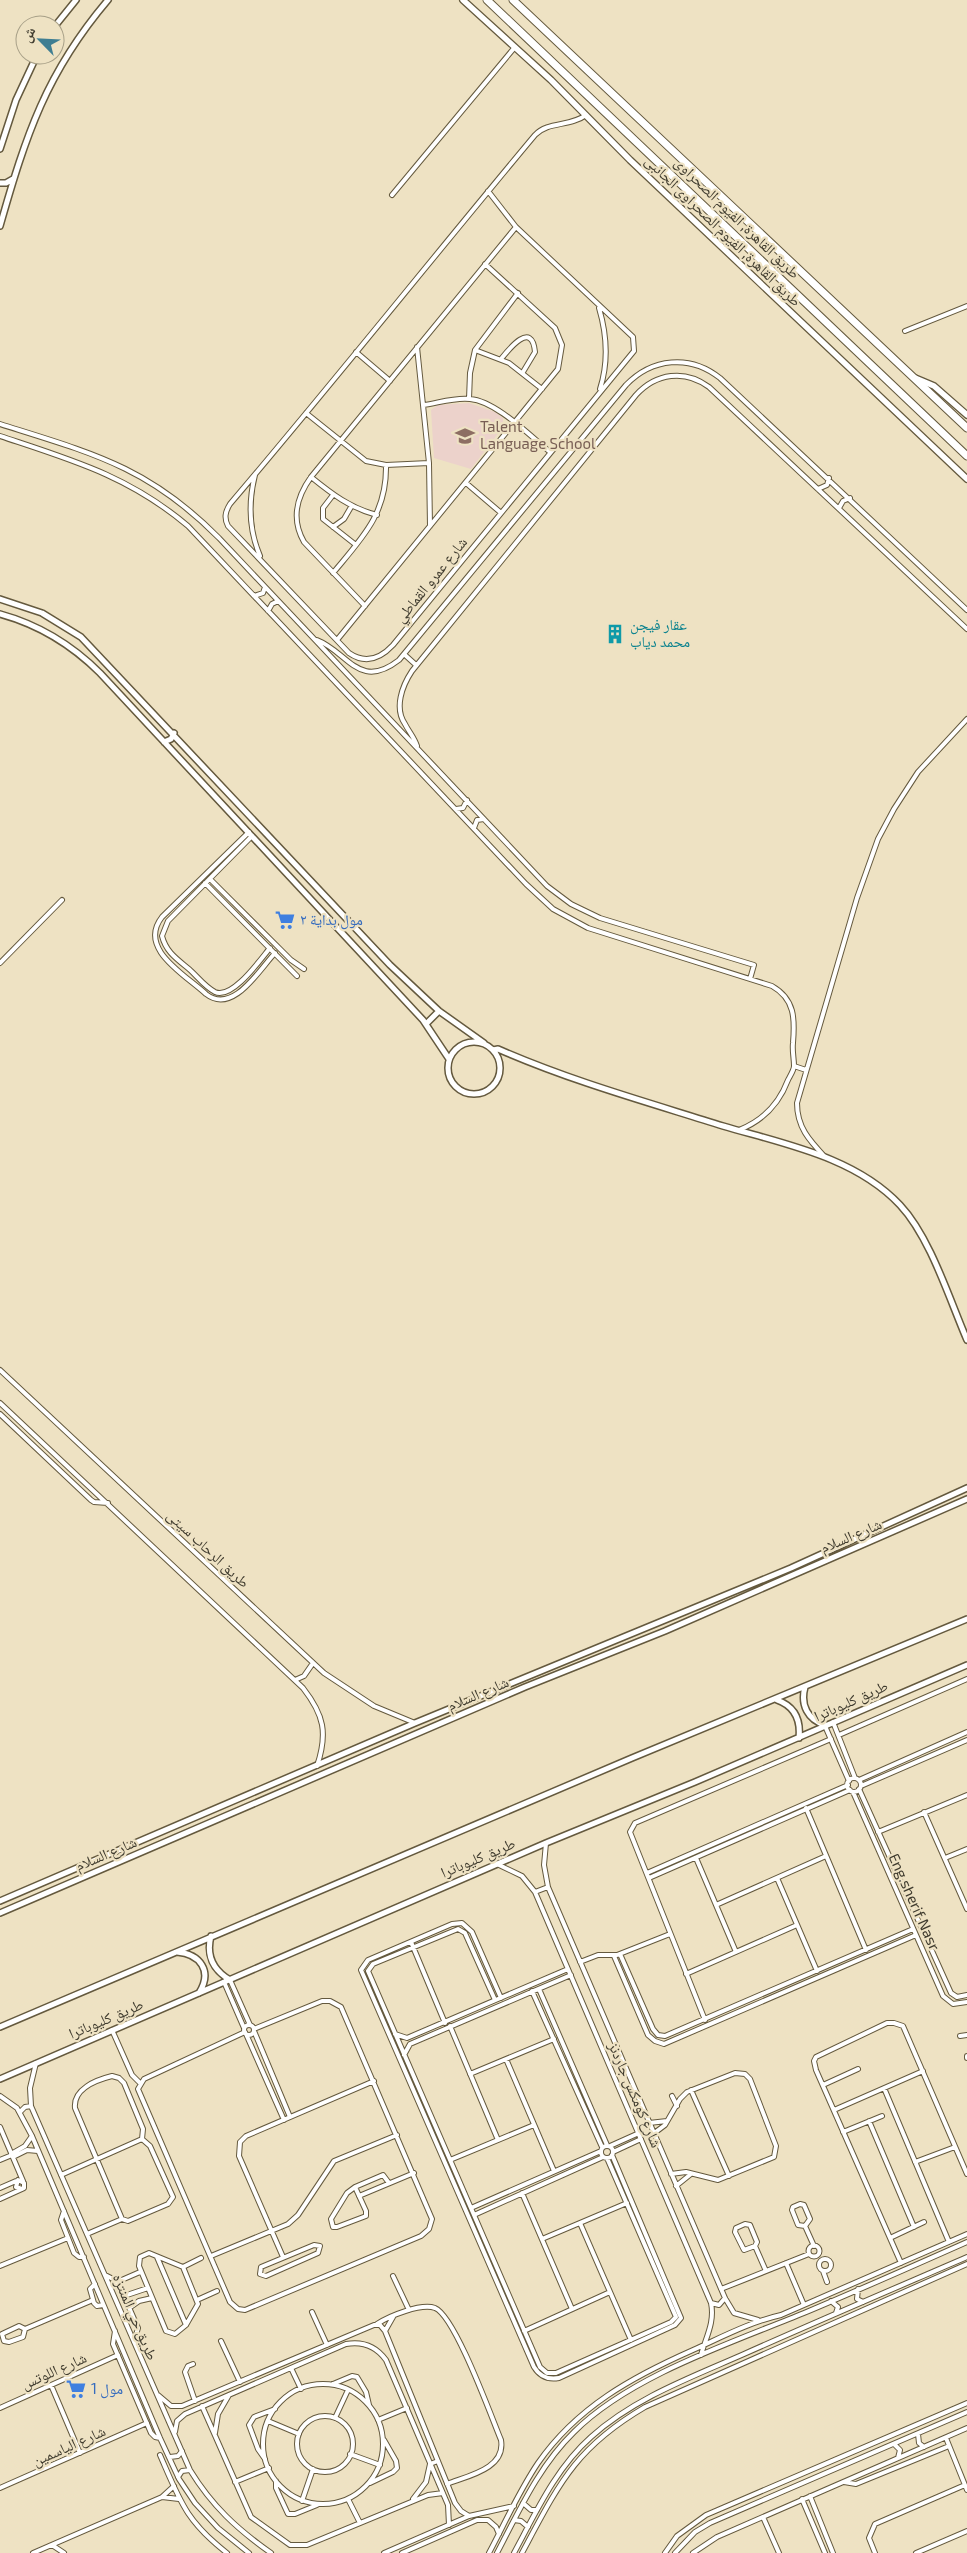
<svg xmlns="http://www.w3.org/2000/svg" width="967" height="2553" font-family="'Exo 2','Noto Naskh Arabic',sans-serif">
  <style>
    .education { fill: #ecd2cb }
    .lines { fill: none; stroke-linecap: round; stroke-linejoin: round }
    .street-casing { stroke: #64593e; stroke-width: 6 }
    .secondary-casing { stroke: #64593e; stroke-width: 8 }
    .primary-casing { stroke: #64593e; stroke-width: 8 }
    .highway-casing { stroke: #64593e; stroke-width: 9 }
    .street { stroke: #fff; stroke-width: 4 }
    .secondary { stroke: #fff; stroke-width: 5 }
    .primary { stroke: #fff; stroke-width: 5.5 }
    .highway { stroke: #fff; stroke-width: 7 }
    .labels { text-anchor: middle; stroke-width: 4.5; stroke-linejoin: round; paint-order: stroke }
    .street-label { font-size: 15px; fill: #403c2f; stroke: #eee2c3 }
    .education-label { font-size: 15px; fill: #785e54; stroke: #eee2c3; text-anchor: start }
    .culture-label { font-size: 15px; fill: #0d838f; stroke: #eee2c3; text-anchor: start }
    .shop-label { font-size: 15px; fill: #366cbe; stroke: #eee2c3; text-anchor: start }
  </style>
  <rect width="100%" height="100%" fill="#eee2c3"/>
  <path class="education" d="M 469,403 L 495,412 L 503,418 L 503,427 L 471,469 L 434,458 L 431,410 L 438,405 Z"/>
  <g class="lines">
    <defs>
      <path id="street" d="M 488,191 L 516,227 L 633,337 L 634,351 L 393,645 C 380,659 365,664 349,653 L 228,526 C 224,518 225,512 230,504 C 333,383 433,257 535,135 C 548,121 570,127 586,115
        M 392,195 L 515,47
        M 599,308 C 607,335 609,361 600,389
        M 905,331 L 967,306
        M 417,347 L 429,463 L 430,526
        M 475,350 L 509,363 L 542,389
        M 356,352 L 390,381
        M 501,359 C 509,349 532,320 535,352 L 523,372
        M 469,399 L 470,373 L 475,350 L 518,293
        M 424,405 C 438,403 456,397 470,399 C 496,401 530,436 550,452
        M 306,413 L 366,461 L 386,465 L 429,463
        M 0,424 C 92,453 149,467 219,538 L 547,886 L 571,904 L 600,918 L 754,965 L 750,979
        M 0,436 C 72,460 129,476 188,526 L 526,884 L 553,909 L 588,928 L 772,986 C 795,999 795,1019 793,1043 C 792,1051 794,1058 794,1066 C 794,1070 790,1076 788,1080 C 779,1104 762,1121 739,1130
        M 255,475 C 248,503 249,530 260,556
        M 311,477 C 332,494 350,508 377,515
        M 466,483 L 500,512
        M 818,489 L 827,485 L 829,478
        M 333,495 L 323,508 L 323,519 L 356,545
        M 839,508 L 843,501 L 850,498
        M 333,527 L 344,519 L 351,507
        M 333,573 C 362,538 387,514 386,465
        M 254,596 L 263,593 L 265,587
        M 365,606 L 304,542 C 291,519 296,498 311,477 L 516,227
        M 268,611 L 272,604 L 278,601
        M 317,640 C 348,652 359,691 399,660 L 626,385 C 652,358 690,354 720,378 L 967,610
        M 337,640 L 558,369 L 562,345 L 555,328 L 485,264
        M 405,655 L 416,665
        M 417,746 C 414,737 409,732 405,724 C 394,708 402,686 412,671 L 636,395 C 656,373 685,369 709,387 L 967,629
        M 456,809 L 463,808 L 467,800
        M 474,828 L 477,820 L 484,819
        M 249,832 L 162,917 C 137,949 186,975 206,994 C 233,1015 259,970 275,953
        M 252,836 L 168,921 L 162,936 C 166,952 177,959 189,969 C 197,976 205,987 215,992 C 232,1000 260,960 270,948
        M 210,879 L 291,960 L 304,969
        M 205,883 L 297,976
        M 0,963 L 62,900
        M 794,1066 L 806,1070
        M 825,1157 C 809,1140 797,1127 797,1103 L 857,898 L 878,839 L 894,809 L 918,772 L 967,719
        M 0,1370 L 324,1673 L 374,1706 L 415,1723
        M 0,1403 L 303,1688 C 324,1715 328,1733 317,1766
        M 0,1414 L 91,1500 L 94,1502 L 108,1503
        M 295,1680 L 304,1676 L 313,1663
        M 833,1722 L 855,1778
        M 825,1726 L 849,1781
        M 839,1735 L 967,1679
        M847 1785a7 7 0 1 1 14 0a7 7 0 1 1-14 0Z
        M 859,1780 L 967,1732
        M 861,1786 L 967,1740
        M 859,1789 L 951,1993 L 957,1997 L 967,1995
        M 853,1792 L 943,1996 L 953,2004 L 967,2002
        M 806,1808 L 866,1950
        M 924,1812 L 967,1909
        M 878,1832 L 967,1795
        M 546,1843 L 544,1865 L 548,1887 L 725,2298 L 734,2313 L 758,2320
        M 696,1858 L 736,1952
        M 945,1858 L 967,1849
        M 497,1864 L 522,1876 L 535,1892 L 711,2303 C 715,2322 706,2337 701,2355
        M 647,1873 L 848,1785
        M 649,1878 L 850,1790
        M 777,1878 L 817,1971
        M 535,1892 L 548,1887
        M 716,1905 L 826,1856
        M 411,1942 L 445,2023
        M 620,1954 L 653,2029 L 658,2035 L 665,2036 L 913,1929
        M 614,1956 L 648,2035 L 655,2041 L 664,2044 L 916,1935
        M 580,1962 L 598,1955 L 617,1955 L 670,1934
        M 686,1974 L 797,1925
        M 230,1980 L 250,2025
        M 224,1982 L 244,2028
        M 539,1989 L 607,2145
        M 532,1991 L 602,2147
        M 501,1998 L 472,1932 L 462,1923 L 452,1924 L 368,1960 L 361,1970 L 534,2367 C 540,2377 548,2380 559,2378 L 675,2325 L 681,2318 L 612,2155
        M 495,2000 L 465,1933 L 458,1929 L 373,1964 L 368,1971 L 540,2367 L 547,2373 L 556,2373 L 671,2322 L 676,2317 L 607,2158
        M 705,2020 L 630,1832 L 635,1823 L 831,1739
        M244 2030a5 5 0 1 1 10 0a5 5 0 1 1-10 0Z
        M 450,2026 L 498,2140
        M 112,2030 L 132,2075 L 139,2082
        M 254,2031 L 290,2117
        M 245,2032 L 144,2079 L 138,2089 L 230,2302 L 238,2309 L 245,2310 L 421,2236 L 429,2229 L 432,2219 L 341,2007 L 330,2001 L 322,2001 L 254,2029
        M 246,2034 L 284,2120
        M 395,2034 L 407,2038 L 568,1969
        M 960,2036 L 967,2035
        M 404,2055 L 410,2044 L 571,1975
        M 967,2056 L 967,2058
        M 506,2059 L 554,2171
        M 36,2063 L 30,2088 L 31,2106 L 190,2470 C 212,2506 237,2529 271,2553
        M 470,2074 L 554,2039
        M 112,2076 L 119,2078 L 124,2083 L 143,2129 L 142,2139 L 150,2146 L 173,2197 L 168,2204 L 128,2221 L 122,2219 L 75,2108 C 73,2089 96,2080 112,2076 Z
        M 823,2085 L 858,2069
        M 884,2088 L 949,2242
        M 691,2090 L 729,2176
        M 0,2096 L 17,2108 L 32,2136 L 160,2438 L 179,2479 L 195,2503 L 218,2528 L 249,2553
        M 672,2096 L 677,2106
        M 834,2110 L 923,2071
        M 20,2112 L 25,2107 L 31,2106
        M 869,2121 L 914,2227
        M 649,2123 L 667,2121
        M 0,2127 L 23,2181
        M 843,2132 L 882,2116
        M 653,2134 L 665,2125 L 680,2099 L 687,2092 L 735,2073 L 745,2074 L 750,2079 L 776,2146 L 774,2157 L 718,2180 L 686,2172 L 671,2174
        M601 2152a6 6 0 1 1 12 0a6 6 0 1 1-12 0Z
        M 610,2146 L 639,2133
        M 613,2152 L 641,2139
        M 11,2154 L 25,2146 L 32,2136
        M 13,2157 L 27,2150 L 38,2151
        M 0,2160 L 12,2155
        M 450,2160 L 534,2125
        M 915,2162 L 955,2147
        M 61,2175 L 142,2139
        M 676,2186 L 691,2174
        M 355,2187 L 347,2193 L 331,2219 L 333,2227 L 337,2227 L 366,2216 L 366,2211 L 355,2187 L 383,2175 L 389,2183
        M 0,2188 L 16,2181
        M 522,2193 L 572,2309
        M 359,2196 L 414,2173
        M 0,2199 L 22,2189 L 24,2188 L 24,2183 L 18,2180 L 16,2187 L 22,2189
        M 800,2204 L 804,2205 L 810,2219 L 805,2226 L 798,2225 L 792,2210 L 793,2207 Z
        M 471,2208 L 601,2151
        M 64,2211 L 61,2220 L 74,2253 L 79,2257 L 84,2257
        M 474,2215 L 603,2157
        M 580,2223 L 631,2340
        M 745,2224 L 750,2225 L 757,2242 L 755,2246 L 744,2250 L 735,2232 L 736,2228 Z
        M 805,2226 L 814,2246
        M 87,2234 L 122,2219
        M 890,2238 L 924,2222
        M 542,2239 L 627,2203
        M 314,2245 L 320,2246 L 318,2253 L 266,2276 L 260,2274 L 261,2267 Z
        M808.5 2251a5.5 5.5 0 1 1 11 0a5.5 5.5 0 1 1-11 0Z
        M 755,2246 L 766,2271
        M 149,2253 L 183,2267 L 198,2304 L 186,2325 L 175,2334 L 166,2331 L 139,2266 L 140,2257 Z
        M 211,2256 L 288,2224 L 298,2215 L 334,2161 L 397,2135
        M 157,2257 L 186,2325
        M 283,2257 L 239,2156 L 240,2142 L 246,2136 L 374,2081
        M819 2265a6 6 0 1 1 12 0a6 6 0 1 1-12 0Z
        M 786,2263 L 804,2305
        M 901,2263 L 816,2070 L 814,2061 L 816,2057 L 887,2023 L 894,2023 L 903,2026 L 967,2174
        M 0,2266 L 68,2238
        M 183,2267 L 201,2258
        M 823,2271 L 827,2282
        M 105,2275 L 115,2280 L 124,2296 L 138,2328 L 134,2342
        M 393,2276 L 409,2310
        M 117,2282 L 140,2272
        M 95,2284 L 90,2289 L 94,2303 L 97,2306 L 103,2305
        M 721,2289 L 809,2254
        M 858,2289 L 857,2299 L 863,2302
        M 124,2296 L 148,2288
        M 197,2300 L 217,2291
        M 831,2301 L 838,2307 L 836,2313
        M 711,2303 L 719,2305 L 725,2298
        M 129,2308 L 139,2301 L 152,2298
        M 312,2312 L 327,2345
        M 377,2324 C 389,2316 421,2303 435,2308 C 455,2316 491,2416 501,2440 C 506,2469 467,2476 447,2484
        M 19,2326 L 25,2329 L 23,2337 L 9,2342 L 4,2341 L 2,2334 Z
        M 25,2329 L 93,2300
        M 115,2331 L 113,2344 L 151,2433 L 155,2437 L 160,2438
        M 385,2331 L 393,2317
        M 524,2331 L 610,2292
        M 221,2341 L 240,2382
        M 193,2364 L 188,2366 L 185,2372 L 195,2401
        M 291,2368 L 301,2389
        M 333,2384 L 352,2376 L 357,2377 L 366,2392 L 369,2405
        M263 2444a60 60 0 1 1 120 0a60 60 0 1 1-120 0Z
        M 51,2385 L 80,2453
        M 158,2395 L 171,2406 L 182,2406 L 374,2325 L 380,2325 L 385,2331 L 455,2503 L 461,2511 L 469,2516
        M 202,2406 L 251,2517 L 290,2545 L 307,2545 L 428,2495 L 443,2493
        M 0,2408 L 118,2355
        M297 2444a28 28 0 1 1 56 0a28 28 0 1 1-56 0Z
        M 335,2418 L 348,2390
        M 378,2420 L 407,2408
        M 268,2421 L 299,2434
        M 175,2432 L 177,2421 L 185,2414 L 346,2344 C 363,2341 376,2346 386,2360 L 448,2505 L 449,2525
        M 215,2433 L 218,2414 L 229,2395
        M 918,2434 L 919,2443 L 924,2447
        M 946,2438 L 967,2490
        M 894,2444 L 900,2450 L 898,2458
        M 350,2454 L 380,2465
        M 160,2455 C 180,2501 186,2521 227,2553
        M 170,2457 L 178,2456 L 182,2451
        M 265,2459 L 258,2449 L 249,2425 L 254,2417 L 275,2409
        M 178,2477 L 182,2471 L 190,2470
        M 276,2481 L 276,2488 L 288,2514 L 295,2514 L 317,2505
        M 235,2482 L 269,2468
        M 844,2482 L 856,2484 L 949,2446
        M 370,2483 L 393,2472 L 397,2468 L 396,2461 L 384,2440
        M 0,2488 L 147,2423
        M 810,2496 L 833,2553
        M 162,2497 L 174,2486
        M 348,2499 L 360,2523
        M 413,2499 L 426,2482 L 430,2464 L 438,2461
        M 802,2499 L 825,2553
        M 302,2501 L 313,2469
        M 523,2503 L 531,2510 L 537,2510
        M 763,2517 L 779,2553
        M 514,2520 L 521,2521 L 528,2527
        M 52,2545 L 64,2553
        M 33,2553 L 162,2497 L 179,2499
        M 384,2553 L 469,2516 L 514,2506
        M 402,2553 L 477,2520 L 488,2520 L 496,2527 L 499,2534
        M 489,2553 C 505,2523 519,2491 538,2463 C 577,2407 632,2377 693,2350 C 722,2337 750,2322 781,2315 L 967,2234
        M 497,2553 C 519,2511 539,2466 574,2432 C 630,2376 731,2343 804,2313 C 859,2290 913,2266 967,2242
        M 514,2553 C 536,2512 556,2468 591,2437 C 634,2398 692,2377 744,2354 C 818,2321 893,2289 967,2257
        M 522,2553 C 559,2484 575,2448 645,2407 L 967,2264
        M 665,2553 L 677,2536 L 706,2515 L 967,2403
        M 675,2553 L 695,2532 L 710,2523 L 967,2412
        M 693,2553 L 717,2537 L 967,2428
        M 875,2553 L 869,2538 L 875,2524 L 965,2485
        M 916,2553 L 967,2531"/>
      <path id="secondary" d="M 55,26 L 76,0
        M 0,149 L 16,100 L 37,55
        M 0,183 L 6,183 L 13,179
        M 0,226 C 26,135 46,73 108,0
        M 0,599 L 42,613 L 81,637 L 390,965 L 439,1011 L 484,1043
        M 0,614 C 40,625 71,644 100,673 L 423,1020 L 449,1059
        M 164,742 L 171,739 L 174,733
        M 426,1024 L 439,1011
        M448 1068a26 26 0 1 1 52 0a26 26 0 1 1-52 0Z
        M 493,1050 L 498,1049 C 571,1081 647,1102 723,1126 C 784,1144 855,1157 900,1205 C 930,1237 949,1298 967,1340
        M 805,1687 C 800,1705 808,1720 825,1725
        M 777,1700 C 794,1706 801,1719 799,1738
        M 0,1901 L 415,1723 L 791,1568 L 967,1488
        M 0,1913 L 525,1687 L 665,1631 L 967,1499
        M 211,1936 C 206,1955 213,1970 230,1980
        M 177,1952 C 200,1954 213,1971 199,1993
        M 0,2027 L 632,1758 L 967,1619
        M 0,2079 L 546,1843 L 695,1782 L 967,1665"/>
      <path id="primary" d="M 463,0 L 551,80 L 630,160 L 967,479
        M 915,378 L 934,386 L 967,415"/>
      <path id="highway" d="M 487,0 L 967,456
        M 513,0 L 967,428"/>
    </defs>
    <use href="#street" class="street-casing"/>
    <use href="#secondary" class="secondary-casing"/>
    <use href="#primary" class="primary-casing"/>
    <use href="#highway" class="highway-casing"/>
    <use href="#street" class="street"/>
    <use href="#secondary" class="secondary"/>
    <use href="#primary" class="primary"/>
    <use href="#highway" class="highway"/>
  </g>
  <defs>
    <symbol id="school-bare" viewBox="-9 -9 18 18"><path d="M0-5L7-2L0 1L-7-2ZM-4 1L0 2.5L4 1V4Q0 6-4 4Z" fill="#8d6e63" stroke="#eee2c3" stroke-width="2.5" paint-order="stroke"/></symbol>
    <symbol id="building-bare" viewBox="-9 -9 18 18"><path d="M-4-6H4V6H1V3H-1V6H-4ZM-2.5-4.3h1.7v1.8h-1.7ZM.8-4.3h1.7v1.8H.8ZM-2.5-1h1.7V.8h-1.7ZM.8-1h1.7V.8H.8Z" fill="#0f9aa8" stroke="#eee2c3" stroke-width="2.5" paint-order="stroke"/></symbol>
    <symbol id="supermarket-bare" viewBox="-9 -9 18 18"><path d="M-6-5.5h2.5l.6 2H6L4.5 2H-2.5L-4.4-4H-6ZM-1.5 3.2a1.3 1.3 0 1 0 .1 0ZM3 3.2a1.3 1.3 0 1 0 .1 0Z" fill="#3f7fe0" stroke="#eee2c3" stroke-width="2.5" paint-order="stroke"/></symbol>
  </defs>
  <g fill-rule="evenodd">
    <use href="#school-bare" x="451" y="422" width="28" height="28"/>
    <use href="#building-bare" x="601" y="620" width="28" height="28"/>
    <use href="#supermarket-bare" x="271" y="906" width="28" height="28"/>
    <use href="#supermarket-bare" x="62" y="2375" width="28" height="28"/>
  </g>
  <g class="labels">
    <g class="street-label">
      <text transform="translate(737 218) rotate(44)" y="5">طريق القاهرة, الفيوم الصحراوى</text>
      <text transform="translate(723 231) rotate(44)" y="5">طريق القاهرة, الفيوم الصحراوى الجانبى</text>
      <text transform="translate(431 580) rotate(-51)" y="5">شارع عمرو القماطي</text>
      <text transform="translate(851 1536) rotate(-23)" y="5">شارع السلام</text>
      <text transform="translate(208 1549) rotate(43)" y="5">طريق الرحاب سيتى</text>
      <text transform="translate(478 1694) rotate(-23)" y="5">شارع السلام</text>
      <text transform="translate(851 1701) rotate(-24)" y="5">طريق كليوباترا</text>
      <text transform="translate(106 1854) rotate(-23)" y="5">شارع السلام</text>
      <text transform="translate(478 1858) rotate(-23)" y="5">طريق كليوباترا</text>
      <text transform="translate(914 1902) rotate(66)" y="5">Eng.sherif Nasr</text>
      <text transform="translate(106 2019) rotate(-23)" y="5">طريق كليوباترا</text>
      <text transform="translate(635 2095) rotate(67)" y="5">شارع كومكس جاردنز</text>
      <text transform="translate(135 2317) rotate(67)" y="5">طريق حي المنتزه</text>
      <text transform="translate(54 2371) rotate(-24)" y="5">شارع اللوتس</text>
      <text transform="translate(69 2446) rotate(-24)" y="5">شارع الياسمين</text>
    </g>
    <g class="education-label">
      <text x="480" y="432">Talent<tspan x="480" dy="17">Language School</tspan></text>
    </g>
    <g class="culture-label">
      <text x="630" y="630">عقار فيجن<tspan x="630" dy="17">محمد دياب</tspan></text>
    </g>
    <g class="shop-label">
      <text x="300" y="925">مول بداية ۲</text>
      <text x="91" y="2394">مول 1</text>
    </g>
  </g>
  <g transform="translate(40 40) rotate(294)"><circle r="24" fill="#eee2c3" stroke="#a8a088"/>
  <path d="M0-4L9 19L0 12L-9 19Z" fill="#3f7e92"/>
  <text y="-8" font-size="14" font-weight="bold" text-anchor="middle" fill="#403c2f">ش</text>
  </g>
</svg>
